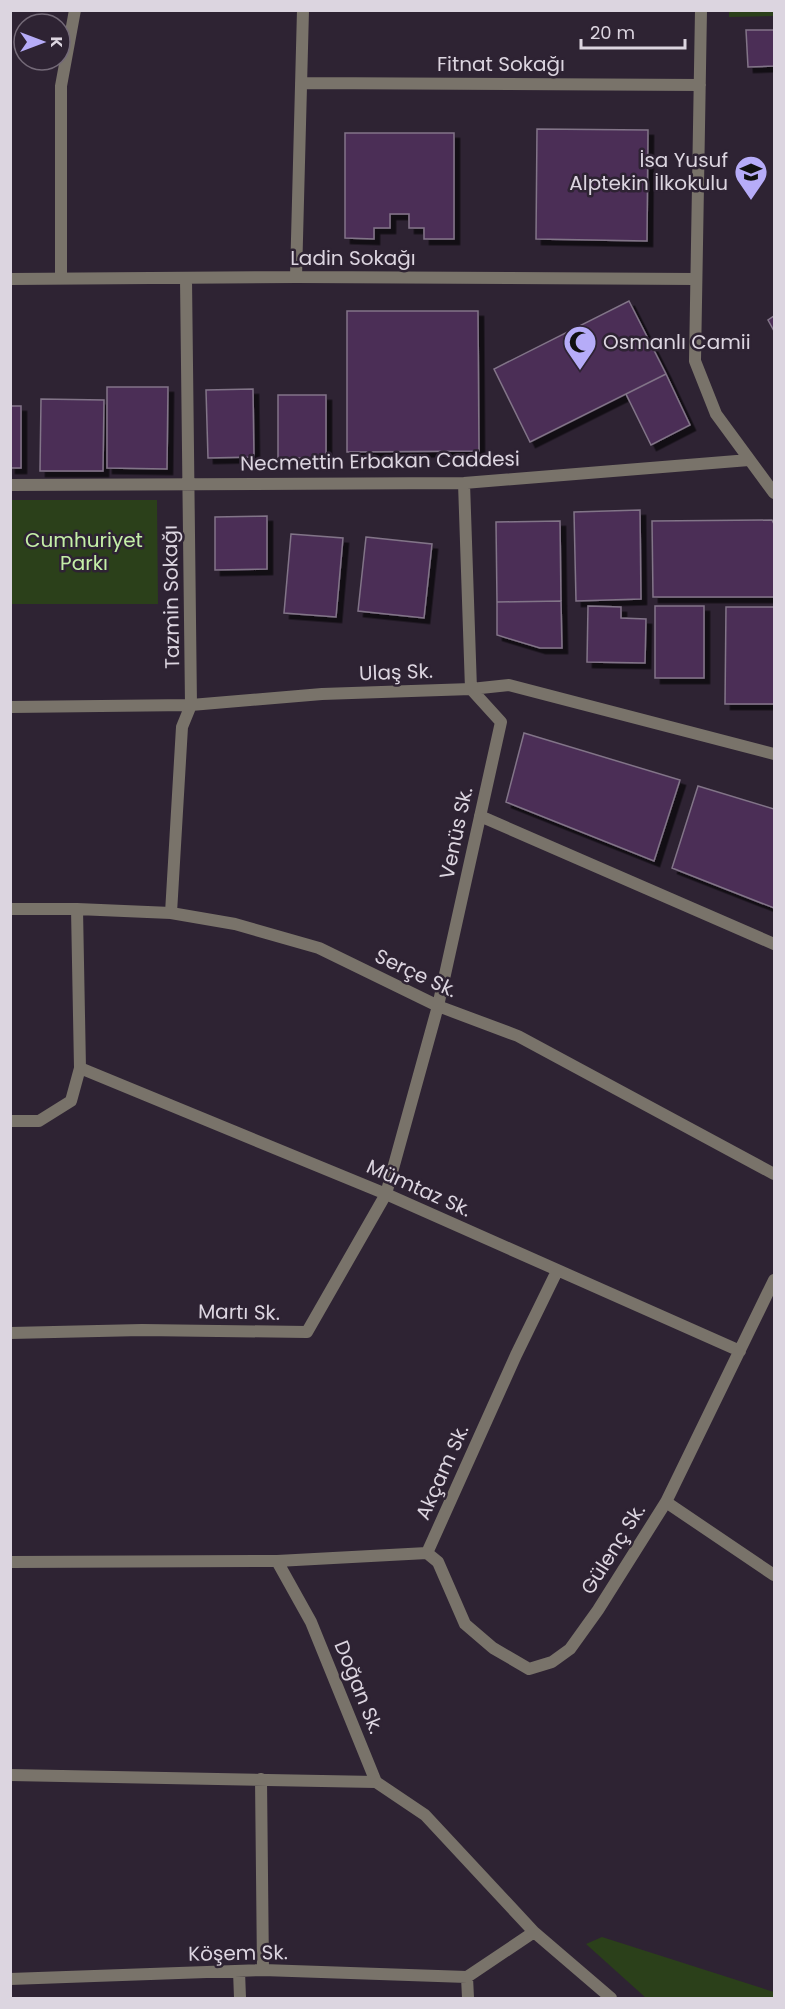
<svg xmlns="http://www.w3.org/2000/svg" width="785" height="2009" font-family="Poppins,sans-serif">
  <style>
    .green { fill: #2b401a }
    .building { fill: #4b2f57; stroke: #827488; stroke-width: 1.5; filter: url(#shadow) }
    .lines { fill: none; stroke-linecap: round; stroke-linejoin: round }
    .street { stroke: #79736a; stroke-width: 12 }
    .labels { text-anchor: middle; stroke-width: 5; stroke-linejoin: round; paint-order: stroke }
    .street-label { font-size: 20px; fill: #dcd5e0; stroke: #2e2333 }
    .poi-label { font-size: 20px; fill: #dcd5e0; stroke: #2e2333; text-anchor: end }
    .park-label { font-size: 20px; fill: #c4efa7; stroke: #2e2333 }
  </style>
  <defs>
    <filter id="shadow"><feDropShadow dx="5.5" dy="5.5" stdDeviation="0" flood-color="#0009"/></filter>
  </defs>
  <rect width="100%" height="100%" fill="#2e2333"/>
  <path class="green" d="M 729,11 L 774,11 L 774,16 L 729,17 Z
    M 10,500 L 157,500 L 158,604 L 11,604 Z
    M 602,1937 L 774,1992 L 774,1998 L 646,1998 L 586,1944 Z"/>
  <path class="building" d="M 746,30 L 774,30 L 774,66 L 748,67 Z
    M 537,129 L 648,130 L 647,241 L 536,239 Z
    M 345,133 L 454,133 L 454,239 L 424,239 L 424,228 L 409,228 L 409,214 L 390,214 L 390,228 L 374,228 L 374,239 L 345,238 Z
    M 629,301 L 666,374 L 530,442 L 494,369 Z
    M 347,311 L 478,311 L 479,451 L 347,452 Z
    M 774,316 L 774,331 L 768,320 Z
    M 666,374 L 690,425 L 651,445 L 626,394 Z
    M 107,387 L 168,387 L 167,469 L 107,468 Z
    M 253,389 L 254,457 L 208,458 L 206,390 Z
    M 278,395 L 326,395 L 326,458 L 278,458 Z
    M 41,399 L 104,400 L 103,471 L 40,471 Z
    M 10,406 L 21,406 L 21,468 L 10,468 Z
    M 640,510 L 641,599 L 576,601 L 574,512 Z
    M 267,516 L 267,569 L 215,570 L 215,517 Z
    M 772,520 L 774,524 L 774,597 L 653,597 L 652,521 Z
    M 560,521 L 561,601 L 497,602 L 496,522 Z
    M 291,534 L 343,538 L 336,617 L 284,613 Z
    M 366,537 L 432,544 L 424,618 L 358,611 Z
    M 561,601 L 562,648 L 540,648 L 497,635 L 497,602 Z
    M 588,606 L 621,607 L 621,618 L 646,619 L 645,663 L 587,662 Z
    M 655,606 L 704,606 L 704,678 L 655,678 Z
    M 726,607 L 774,607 L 774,704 L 725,704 Z
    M 524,733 L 680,780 L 654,861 L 506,802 Z
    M 698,786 L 774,809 L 774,908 L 672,868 Z"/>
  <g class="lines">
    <path class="street" d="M 701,10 L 695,361 L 716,414 L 774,493
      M 301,83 L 700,85
      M 296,277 L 303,10
      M 61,278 L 61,86 L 75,10
      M 10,279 L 296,277 L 696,279
      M 10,485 L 464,483 L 749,460
      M 10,707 L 191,705 L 322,694 L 471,689 L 509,685 L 774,754
      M 480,816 L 774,944
      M 10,909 L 77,909 L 171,913 L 235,924 L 319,948 L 438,1006 L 518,1036 L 774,1174
      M 171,913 L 182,727 L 191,705 L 186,279
      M 80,1068 L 386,1194 L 740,1351
      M 10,1121 L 39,1121 L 71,1101 L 80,1068 L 77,909
      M 10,1333 L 142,1330 L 307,1332 L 386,1194 L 438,1006 L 501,722 L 471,689 L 464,483
      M 666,1502 L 774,1575
      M 427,1553 L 438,1562 L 465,1624 L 493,1648 L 529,1669 L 552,1662 L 570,1649 L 598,1610 L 666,1502 L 774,1280
      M 277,1561 L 427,1553 L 516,1355 L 557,1271
      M 10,1562 L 277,1561 L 311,1622 L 376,1782 L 425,1815 L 534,1932 L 611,1998
      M 10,1775 L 376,1782
      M 261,1779 L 263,1970
      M 239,1971 L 240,1998
      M 10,1979 L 263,1970 L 467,1977
      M 468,1998 L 467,1977 L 534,1932"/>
  </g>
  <defs>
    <symbol id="school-pin" viewBox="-11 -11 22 30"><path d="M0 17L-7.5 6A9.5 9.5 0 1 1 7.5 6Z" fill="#b6acf8" stroke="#2e2333"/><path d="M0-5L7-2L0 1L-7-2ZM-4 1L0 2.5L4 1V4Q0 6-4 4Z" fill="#111"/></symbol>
    <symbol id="mosque-pin" viewBox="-11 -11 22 30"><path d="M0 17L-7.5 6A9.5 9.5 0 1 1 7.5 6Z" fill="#b6acf8" stroke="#2e2333"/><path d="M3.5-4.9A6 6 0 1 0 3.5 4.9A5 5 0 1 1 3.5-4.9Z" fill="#111"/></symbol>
  </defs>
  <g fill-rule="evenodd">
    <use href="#school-pin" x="732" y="153" width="38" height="52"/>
    <use href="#mosque-pin" x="561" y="323" width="38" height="52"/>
  </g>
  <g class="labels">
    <g class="street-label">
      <text x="501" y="71">Fitnat Sokağı</text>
      <text x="353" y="265">Ladin Sokağı</text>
      <text transform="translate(380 461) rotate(-1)" y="7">Necmettin Erbakan Caddesi</text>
      <text transform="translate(171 597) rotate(-91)" y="7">Tazmin Sokağı</text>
      <text transform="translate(396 672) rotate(-2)" y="7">Ulaş Sk.</text>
      <text transform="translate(456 833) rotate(-78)" y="7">Venüs Sk.</text>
      <text transform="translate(416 973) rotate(25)" y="7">Serçe Sk.</text>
      <text transform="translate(419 1188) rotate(24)" y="7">Mümtaz Sk.</text>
      <text transform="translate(239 1312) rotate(1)" y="7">Martı Sk.</text>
      <text transform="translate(442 1472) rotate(-66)" y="7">Akçam Sk.</text>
      <text transform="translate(613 1549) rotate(-58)" y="7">Gülenç Sk.</text>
      <text transform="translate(359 1687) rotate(68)" y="7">Doğan Sk.</text>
      <text transform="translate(238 1953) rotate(-1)" y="7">Köşem Sk.</text>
    </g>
    <g class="poi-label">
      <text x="728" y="167">İsa Yusuf<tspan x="728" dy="23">Alptekin İlkokulu</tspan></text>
      <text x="603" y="349" text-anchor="start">Osmanlı Camii</text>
    </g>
    <g class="park-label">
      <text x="84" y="547">Cumhuriyet<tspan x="84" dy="23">Parkı</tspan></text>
    </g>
  </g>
  <rect width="785" height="2009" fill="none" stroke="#dcd5e0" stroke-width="24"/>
  <g transform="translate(42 42) rotate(90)"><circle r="28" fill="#2e2333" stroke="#746a78" stroke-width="1.5"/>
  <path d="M0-4.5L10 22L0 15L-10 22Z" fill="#b6acf8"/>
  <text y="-9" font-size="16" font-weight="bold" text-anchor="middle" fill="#dcd5e0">K</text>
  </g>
  <path d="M581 39v9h104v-9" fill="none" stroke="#dcd5e0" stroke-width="3"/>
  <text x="590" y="39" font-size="18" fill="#dcd5e0" stroke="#2e2333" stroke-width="4.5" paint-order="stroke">20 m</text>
</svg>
